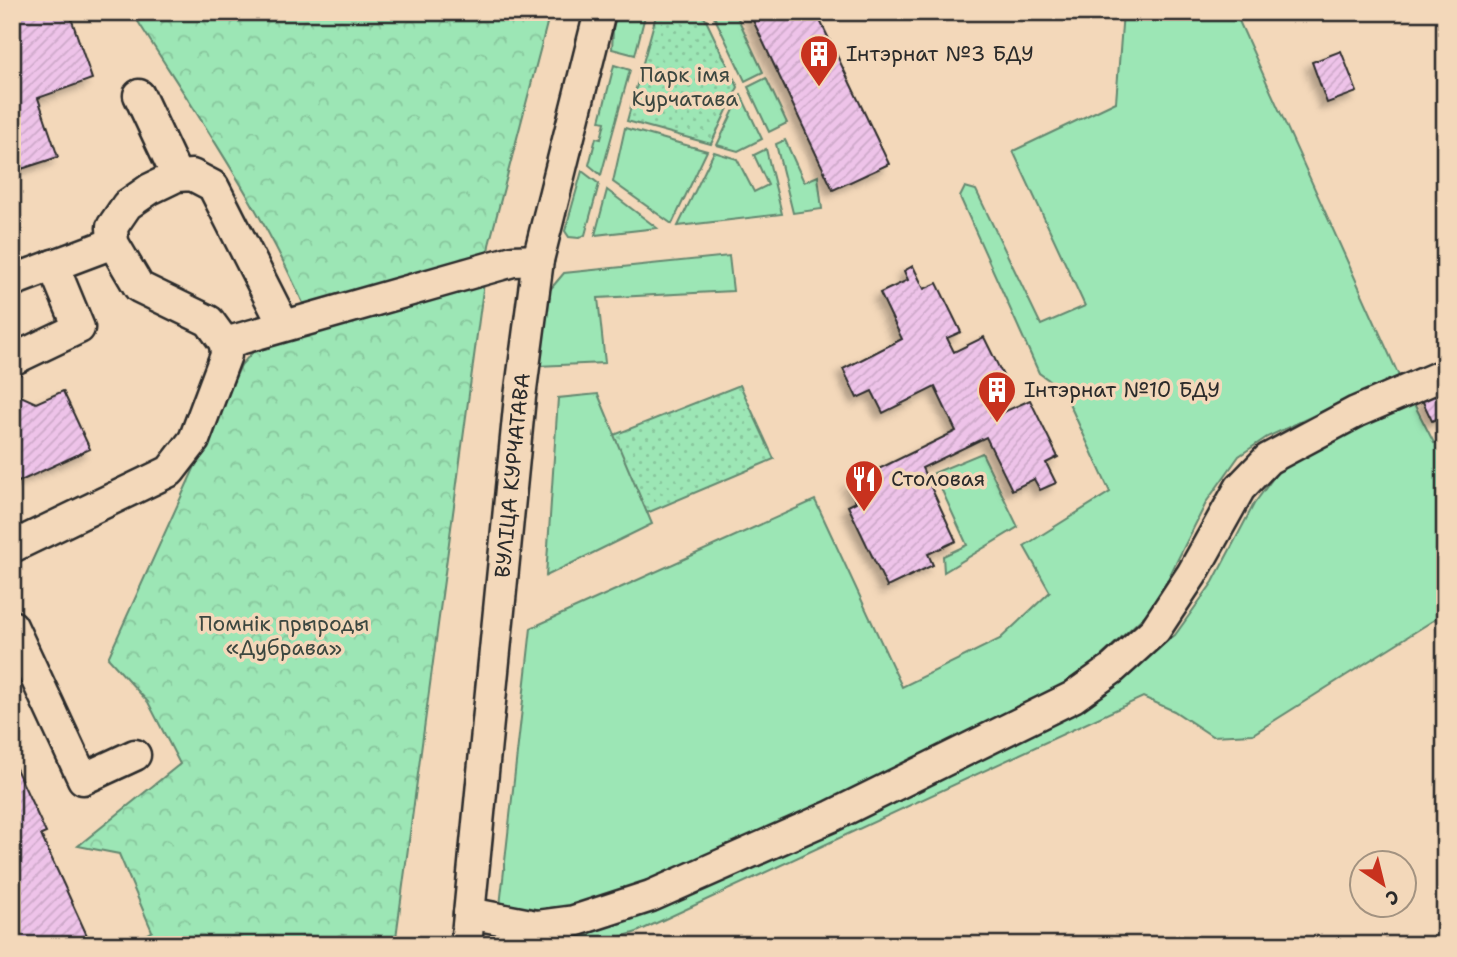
<svg xmlns="http://www.w3.org/2000/svg" width="1457" height="957" font-family="'Shantell Sans',sans-serif">
  <style>
    .grass { fill: #9ce6b5; stroke: #648870; stroke-width: 2 }
    .forest { fill: url(#forest-crowns); stroke: #648870; stroke-width: 2 }
    .park { fill: url(#park-dots); stroke: #648870; stroke-width: 2 }
    .building { fill: url(#building-hatch); stroke: #2b2b2b; stroke-width: 2; filter: url(#shadow) }
    .lines { fill: none; stroke-linecap: round; stroke-linejoin: round }
    .minor-casing { stroke: #2b2b2b; stroke-width: 35 }
    .minor { stroke: #f3d8ba; stroke-width: 30 }
    .labels { text-anchor: middle; stroke-width: 7; stroke-linejoin: round; paint-order: stroke }
    .poi-label { font-size: 21px; fill: #2b2b2b; stroke: #f3d8ba; text-anchor: start }
    .park-label { font-size: 21px; fill: #3c4740; stroke: #f3d8ba }
    .street-label { font-size: 21px; fill: #2b2b2b; stroke: #f3d8ba }
  </style>
  <defs>
    <pattern id="forest-crowns" width="20" height="18" patternUnits="userSpaceOnUse" patternTransform="scale(1.75)"><rect width="20" height="18" fill="#9ce6b5"/><path d="M2 6a3 3 0 1 1 6 0M12 15a3 3 0 1 1 6 0" fill="none" stroke="#87c59c"/></pattern>
    <pattern id="park-dots" width="8" height="8" patternUnits="userSpaceOnUse" patternTransform="scale(1.75)"><rect width="8" height="8" fill="#9ce6b5"/><path d="M2 2h.1M6 6h.1" fill="none" stroke="#87c59c" stroke-width="1.8" stroke-linecap="round"/></pattern>
    <pattern id="building-hatch" width="6" height="6" patternUnits="userSpaceOnUse" patternTransform="scale(1.75)"><rect width="6" height="6" fill="#eec3e9"/><path d="M-1 1l2-2M0 6l6-6M5 7l2-2" fill="none" stroke="#cca8c8"/></pattern>
    <filter id="shadow"><feDropShadow dx="-6" dy="6" stdDeviation="3.5" flood-color="#0004"/></filter>
  </defs>
  <rect width="100%" height="100%" fill="#f3d8ba"/>
  <filter id="ink" filterUnits="userSpaceOnUse"><feTurbulence type="fractalNoise" baseFrequency=".0143" numOctaves="2"/><feDisplacementMap in="SourceGraphic" scale="14" xChannelSelector="R" yChannelSelector="G"/><feConvolveMatrix kernelMatrix="1 2 1 2 8 2 1 2 1" color-interpolation-filters="sRGB"/></filter>
  <g filter="url(#ink)">
    <path class="grass" d="M 614,12 L 646,12 L 635,55 L 612,49 Z
      M 712,12 L 735,12 L 763,72 L 745,81 Z
      M 1123,12 L 1235,12 L 1399,376 L 1267,437 L 1239,456 L 1207,501 L 1154,607 L 1067,688 L 911,766 L 640,890 L 551,916 L 500,906 L 531,628 L 815,500 L 902,687 L 1000,639 L 1050,592 L 1024,546 L 1110,492 L 1063,390 L 1039,373 L 960,197 L 965,187 L 976,190 L 1041,325 L 1085,306 L 1013,151 L 1116,102 Z
      M 614,65 L 630,70 L 601,175 L 589,165 L 596,138 L 601,139 L 605,122 L 600,121 Z
      M 766,78 L 787,123 L 769,132 L 748,87 Z
      M 741,95 L 762,139 L 738,151 L 717,145 Z
      M 625,128 L 707,151 L 672,224 L 613,182 Z
      M 785,140 L 804,182 L 818,176 L 822,209 L 793,213 L 776,144 Z
      M 766,149 L 782,214 L 678,226 L 714,152 L 737,159 L 754,192 L 768,185 L 754,155 Z
      M 582,171 L 599,184 L 585,235 L 579,238 L 569,237 L 565,231 Z
      M 607,190 L 657,228 L 595,235 Z
      M 729,256 L 733,291 L 598,298 L 605,363 L 537,366 L 548,292 L 564,273 Z
      M 598,394 L 652,524 L 546,576 L 558,398 Z
      M 1410,396 L 1434,443 L 1445,439 L 1445,613 L 1253,734 L 1212,736 L 1174,711 L 1143,697 L 637,932 L 594,945 L 489,945 L 489,941 L 537,937 L 1095,695 L 1175,635 L 1213,582 L 1254,504 L 1279,470 Z
      M 982,453 L 1018,527 L 944,572 L 943,556 L 967,545 L 934,473 Z"/>
    <path class="forest" d="M 132,12 L 550,12 L 489,245 L 395,945 L 129,945 L 152,931 L 119,854 L 78,846 L 180,764 L 148,702 L 108,658 L 241,365 L 261,343 L 313,327 C 268,215 196,114 132,12 Z"/>
    <path class="park" d="M 657,12 L 702,12 L 738,87 L 711,144 L 627,121 Z
      M 740,385 L 774,459 L 647,513 L 614,435 Z"/>
    <path class="building" d="M 12,12 L 69,12 L 92,79 L 38,98 L 58,157 L 12,172 Z
      M 749,12 L 816,12 L 889,164 L 833,190 Z
      M 1341,51 L 1357,92 L 1327,103 L 1312,62 Z
      M 913,266 L 924,289 L 937,283 L 961,332 L 947,338 L 954,352 L 984,337 L 1013,396 L 990,407 L 995,416 L 1030,400 L 1058,457 L 1046,463 L 1056,483 L 1040,490 L 1034,479 L 1012,490 L 986,437 L 922,468 L 956,541 L 928,554 L 933,565 L 887,587 L 848,506 L 856,502 L 848,484 L 956,431 L 935,387 L 883,413 L 872,391 L 857,398 L 843,369 L 902,339 L 880,293 L 908,280 L 904,271 Z
      M 1442,390 L 1445,415 L 1432,421 L 1422,400 Z
      M 63,391 L 90,449 L 12,485 L 12,392 L 36,403 Z
      M 12,760 L 46,833 L 41,835 L 90,942 L 83,945 L 12,945 Z"/>
    <g class="lines">
      <defs>
        <g id="minor">
          <path d="M 139,95 L 177,176"/>
          <path d="M 12,281 L 113,243"/>
          <path d="M 225,343 L 209,321 L 139,287 L 113,243 L 112,227 L 127,205 L 150,189 L 177,176 L 192,175 L 213,186 L 283,324"/>
          <path d="M 12,360 L 79,328 L 53,265"/>
          <path d="M 12,547 L 170,471 L 194,440 L 226,355 L 225,343 L 492,267 L 513,261 L 538,260"/>
          <path d="M 12,626 L 83,779 L 135,755"/>
          <path d="M 469,913 L 536,926 L 574,921 L 651,896 L 832,816 L 1073,697 L 1112,669 L 1155,630 L 1192,574 L 1240,488 L 1268,459 L 1356,412 L 1445,374"/>
          <path id="s1" d="M 466,945 L 520,397 L 538,260 L 600,12"/>
        </g>
      </defs>
      <use href="#minor" class="minor-casing"/>
      <use href="#minor" class="minor"/>
    </g>
  </g>
  <defs>
    <symbol id="building-pin" viewBox="-11 -11 22 30"><path d="M0 17L-7.5 6A9.5 9.5 0 1 1 7.5 6Z" fill="#c8321e" stroke="#f3d8ba"/><path d="M-4-6H4V6H1V3H-1V6H-4ZM-2.5-4.3h1.7v1.8h-1.7ZM.8-4.3h1.7v1.8H.8ZM-2.5-1h1.7V.8h-1.7ZM.8-1h1.7V.8H.8Z" fill="#fff"/></symbol>
    <symbol id="restaurant-pin" viewBox="-11 -11 22 30"><path d="M0 17L-7.5 6A9.5 9.5 0 1 1 7.5 6Z" fill="#c8321e" stroke="#f3d8ba"/><path d="M-5-6h1v4h1v-4h1v4h1v-4h1v5L-1.5 .5V6h-2V.5L-5-1ZM5-6V6H3V1.5H1.5Q1.5-4 5-6Z" fill="#fff"/></symbol>
  </defs>
  <g fill-rule="evenodd">
    <use href="#building-pin" x="797" y="32" width="44" height="60"/>
    <use href="#building-pin" x="975" y="368" width="44" height="60"/>
    <use href="#restaurant-pin" x="842" y="457" width="44" height="60"/>
  </g>
  <g class="labels">
    <g class="poi-label">
      <text x="846" y="61">Інтэрнат №3 БДУ</text>
      <text x="1024" y="397">Інтэрнат №10 БДУ</text>
      <text x="891" y="486">Столовая</text>
    </g>
    <g class="park-label">
      <text x="685" y="82">Парк імя<tspan x="685" dy="24">Курчатава</tspan></text>
      <text x="284" y="631">Помнік прыроды<tspan x="284" dy="24">«Дубрава»</tspan></text>
    </g>
    <g class="street-label">
      <text dy="7" stroke="none"><textPath href="#s1" startOffset="472">ВУЛІЦА КУРЧАТАВА</textPath></text>
    </g>
  </g>
  <rect width="1457" height="957" fill="none" stroke="#f3d8ba" stroke-width="42"/>
  <rect x="21" y="21" width="1415" height="915" fill="none" stroke="#2b2b2b" stroke-width="2.5" filter="url(#ink)"/>
  <g transform="translate(1383 884) rotate(145)"><circle r="33" fill="#f3d8ba" stroke="#a39381" stroke-width="2"/>
  <path d="M0-5L12 26L0 18L-12 26Z" fill="#c8321e"/>
  <text y="-10" font-size="19" font-weight="bold" text-anchor="middle" fill="#2b2b2b">С</text>
  </g>
</svg>
